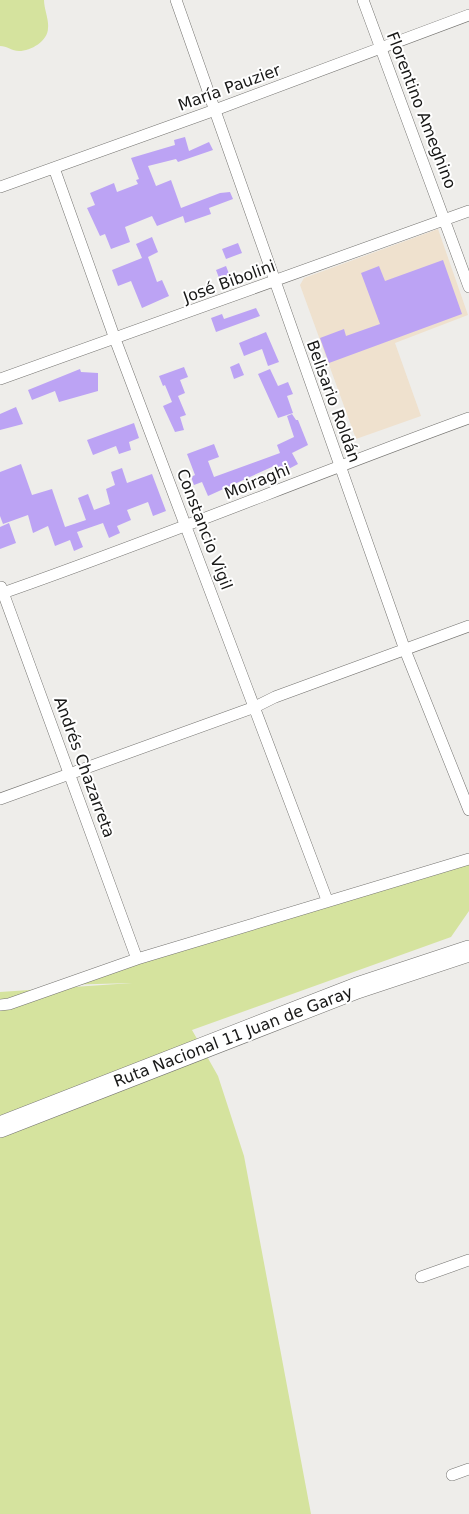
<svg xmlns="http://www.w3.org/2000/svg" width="469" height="1514" font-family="'DejaVu Sans',sans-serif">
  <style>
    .education { fill: #efe1ce }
    .green { fill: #d5e39e }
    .building { fill: #bca3f4 }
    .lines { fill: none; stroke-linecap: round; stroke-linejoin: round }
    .street-casing { stroke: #757471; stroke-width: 12 }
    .highway-casing { stroke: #757471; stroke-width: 22 }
    .street { stroke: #fff; stroke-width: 11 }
    .highway { stroke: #fff; stroke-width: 21 }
    .labels { text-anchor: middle; stroke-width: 4; stroke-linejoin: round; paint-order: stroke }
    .street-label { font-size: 16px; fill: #181817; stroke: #fff }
  </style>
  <rect width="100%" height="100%" fill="#eeedea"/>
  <path class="education" d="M 438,229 L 468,315 L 395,343 L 421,416 L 356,439 L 300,285 L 304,278 Z"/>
  <path class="green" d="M 0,0 L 44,0 C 44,9 49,19 48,28 C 48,41 31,51 19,51 C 12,51 7,46 0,46 Z
    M 469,859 L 469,911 L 451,937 L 192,1030 L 218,1076 L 244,1156 L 311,1514 L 0,1514 L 0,992 L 132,983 L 62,985 Z"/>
  <path class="building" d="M 185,137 L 189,151 L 209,142 L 213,150 L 178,162 L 176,159 L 148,166 L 156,186 L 171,180 L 181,208 L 220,193 L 230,192 L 233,199 L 209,208 L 211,214 L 185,223 L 183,216 L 157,226 L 152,216 L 125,227 L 130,242 L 111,249 L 105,234 L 100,236 L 87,208 L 95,205 L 90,193 L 114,183 L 117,192 L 138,184 L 136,180 L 139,179 L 131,158 L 175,145 L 174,140 Z
    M 152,237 L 158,252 L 148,257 L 157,282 L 162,280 L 169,296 L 142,308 L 131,281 L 118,286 L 112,270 L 142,258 L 136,244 Z
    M 238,243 L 242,253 L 226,259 L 222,249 Z
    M 443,260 L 462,314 L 329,363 L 320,338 L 344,329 L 346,336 L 380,324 L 361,273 L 379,266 L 385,281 Z
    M 226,266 L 231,279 L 221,283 L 216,270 Z
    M 256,308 L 260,316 L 216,332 L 211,318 L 222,314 L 224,319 Z
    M 266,332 L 279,362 L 268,366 L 262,349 L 244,356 L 239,343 Z
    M 239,363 L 244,375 L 234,379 L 230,367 Z
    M 184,367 L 188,377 L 180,380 L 185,393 L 178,396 L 186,415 L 180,417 L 184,430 L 175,432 L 163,406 L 172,402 L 165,385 L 163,386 L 159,376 Z
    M 80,369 L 81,372 L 98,373 L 98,391 L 59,402 L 55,391 L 32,400 L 28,390 Z
    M 270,369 L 278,386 L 288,382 L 293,394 L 287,396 L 293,413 L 278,418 L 258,374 Z
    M 16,407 L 23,424 L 0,430 L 0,414 Z
    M 292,414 L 296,420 L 298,420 L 308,445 L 292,453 L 298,464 L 279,474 L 274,466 L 208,496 L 202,482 L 194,485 L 191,477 L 195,475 L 187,454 L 214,444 L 219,457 L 208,461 L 214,477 L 280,453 L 277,445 L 294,437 L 287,416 Z
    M 134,423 L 139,438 L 129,442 L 131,450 L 119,454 L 116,446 L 93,455 L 87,440 Z
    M 21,464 L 32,495 L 52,489 L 65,527 L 86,520 L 78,498 L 88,494 L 94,510 L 110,504 L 106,489 L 115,485 L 111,472 L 122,468 L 127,483 L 152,474 L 166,511 L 153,516 L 148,502 L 127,510 L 131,520 L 117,526 L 120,533 L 109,538 L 103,523 L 77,532 L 83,547 L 74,551 L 70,540 L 55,546 L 48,526 L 33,533 L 28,515 L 3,524 L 0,516 L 0,472 Z
    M 9,523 L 16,543 L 0,549 L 0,527 Z"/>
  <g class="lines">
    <defs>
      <path id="street" d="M 176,0 L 405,650 L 469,810
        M 363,0 L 469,287
        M 54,168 L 115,339 L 327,900
        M 0,187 L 215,110 L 469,15
        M 0,379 L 469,211
        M 1,587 L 137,959
        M 0,594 C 158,539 312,475 469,418
        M 0,799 L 255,707 L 275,697 L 469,626
        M 0,1005 L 9,1004 L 137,959 L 469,859
        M 421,1277 L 469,1260
        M 452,1475 L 469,1469"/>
      <path id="highway" d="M 0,1127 L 357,988 L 469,951"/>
    </defs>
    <use href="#street" class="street-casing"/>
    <use href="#highway" class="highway-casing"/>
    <use href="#street" class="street"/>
    <use href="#highway" class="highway"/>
  </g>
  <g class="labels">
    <g class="street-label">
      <text transform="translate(229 87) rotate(-20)" y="6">María Pauzier</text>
      <text transform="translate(422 110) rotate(69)" y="6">Florentino Ameghino</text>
      <text transform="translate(229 281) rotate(-20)" y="6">José Bibolini</text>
      <text transform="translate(334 401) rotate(70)" y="6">Belisario Roldán</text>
      <text transform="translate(257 481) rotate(-22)" y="6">Moiraghi</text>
      <text transform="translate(205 529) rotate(69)" y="6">Constancio Vigil</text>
      <text transform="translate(85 767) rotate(70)" y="6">Andrés Chazarreta</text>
      <text transform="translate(233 1036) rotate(-21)" y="6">Ruta Nacional 11 Juan de Garay</text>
    </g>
  </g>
</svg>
